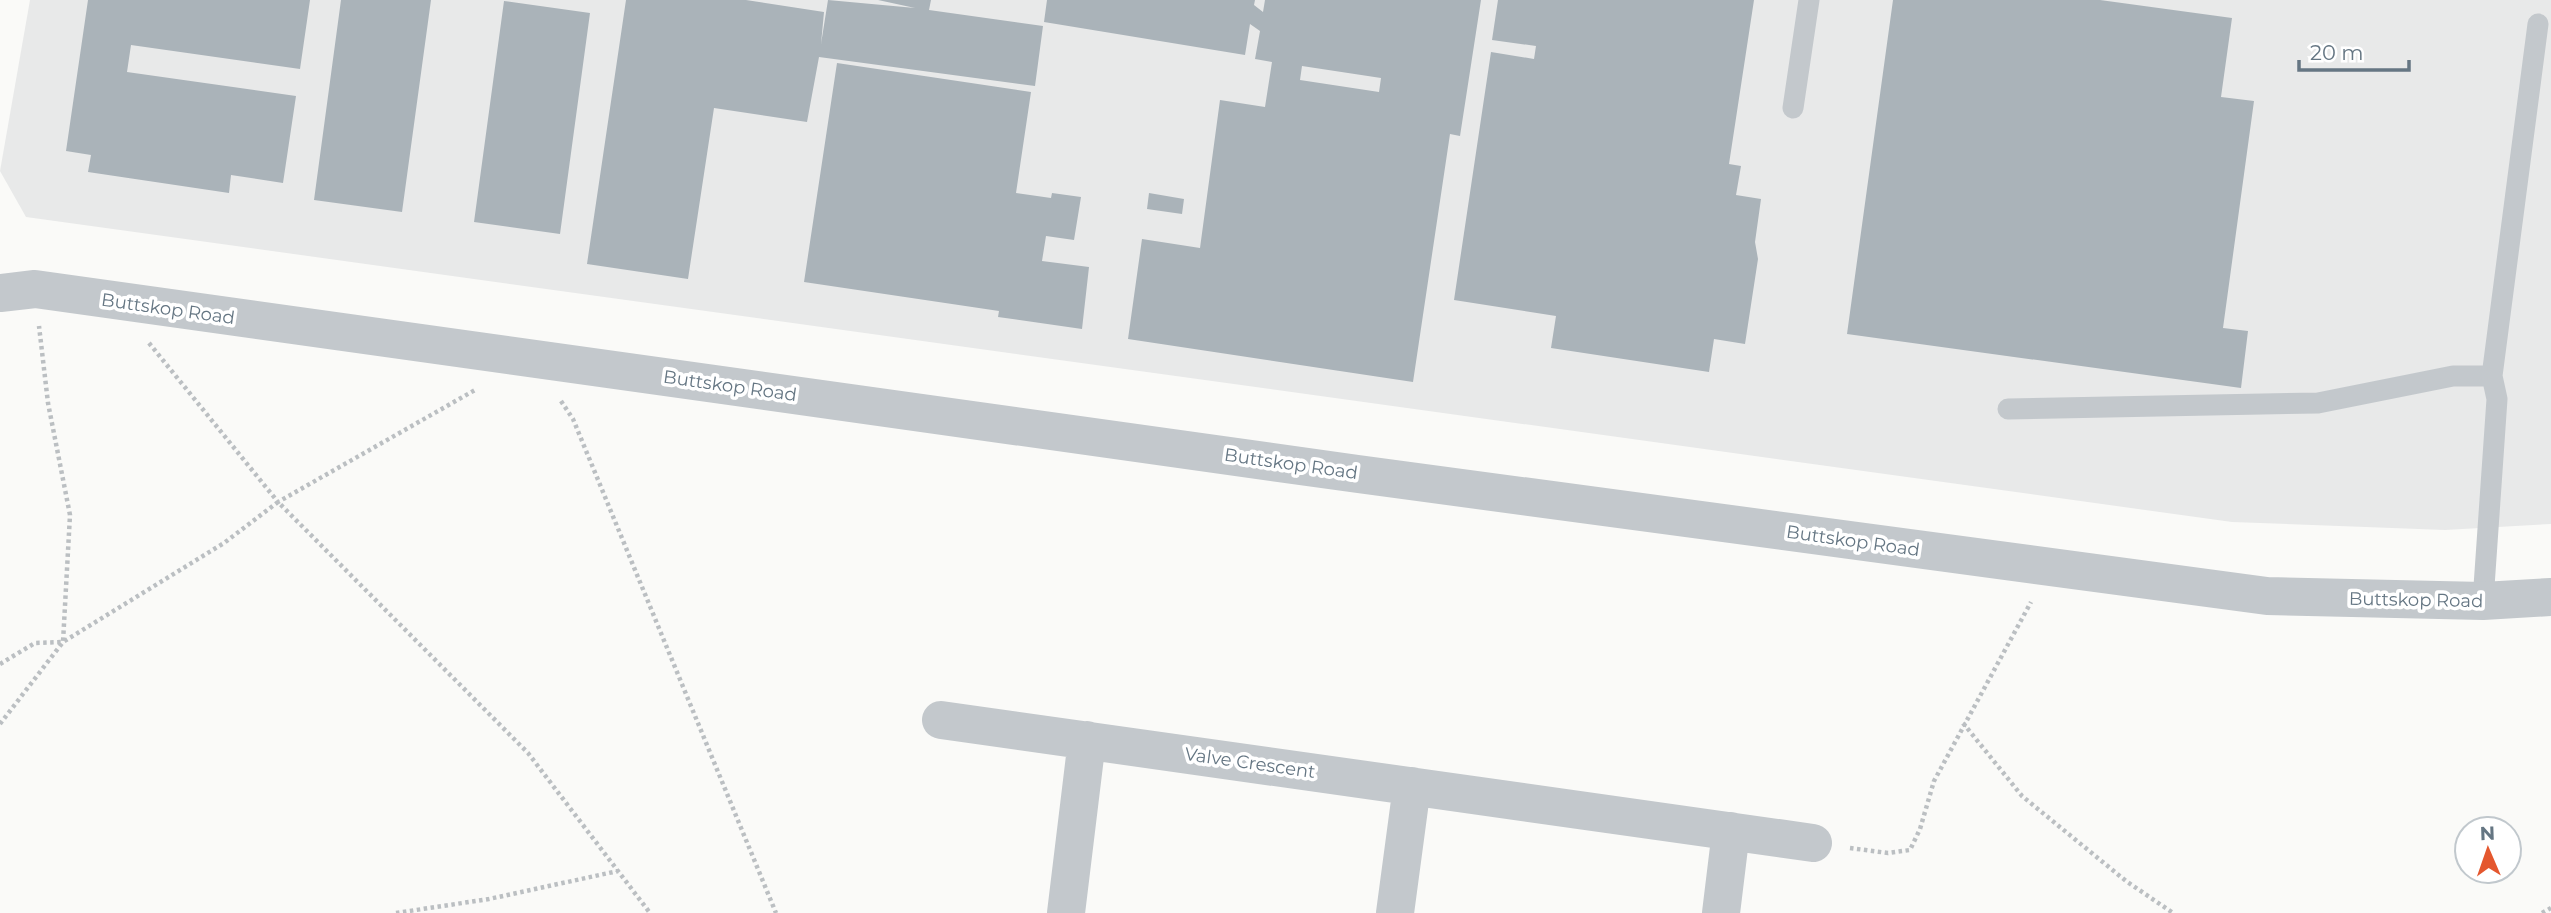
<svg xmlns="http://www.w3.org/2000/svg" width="2551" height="913" font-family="Montserrat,sans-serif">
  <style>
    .built { fill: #e8e9e9 }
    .building { fill: #aab3b9; fill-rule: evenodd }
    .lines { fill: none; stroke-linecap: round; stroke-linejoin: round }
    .path { stroke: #bbbfc2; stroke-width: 4.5; stroke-dasharray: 3.5 3.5; stroke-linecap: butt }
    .service { stroke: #c3c8cc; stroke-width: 21 }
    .minor { stroke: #c3c8cc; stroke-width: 38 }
    .tertiary { stroke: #c3c8cc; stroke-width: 38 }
    .labels { text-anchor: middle; stroke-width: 7; stroke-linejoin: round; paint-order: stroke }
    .street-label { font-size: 18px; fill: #657683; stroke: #fff }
  </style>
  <rect width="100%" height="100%" fill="#fafaf8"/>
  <path class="built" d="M 30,0 L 2551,0 L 2551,524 L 2445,530 L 2232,522 L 26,217 L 0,171 Z"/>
  <path class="building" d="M 88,0 L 310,0 L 300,69 L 131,45 L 127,72 L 296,96 L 283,183 L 231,175 L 229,193 L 88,172 L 91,155 L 66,151 Z
    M 341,0 L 431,0 L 402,212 L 314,200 Z
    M 626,0 L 746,0 L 824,12 L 821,44 L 828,0 L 915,8 L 878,0 L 931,0 L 929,10 L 1043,26 L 1035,86 L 819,57 L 807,122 L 714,108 L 688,279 L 587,264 Z
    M 1047,0 L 1255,0 L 1254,5 L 1263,12 L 1265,0 L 1481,0 L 1460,136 L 1450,134 L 1413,382 L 1128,339 L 1142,239 L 1200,248 L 1220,100 L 1265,107 L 1272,62 L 1255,59 L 1260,31 L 1250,24 L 1245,55 L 1044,22 ZM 1302,66 L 1381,78 L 1379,92 L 1300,80 Z
    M 1498,0 L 1754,0 L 1729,164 L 1741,166 L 1736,195 L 1761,199 L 1755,242 L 1758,259 L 1745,344 L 1714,339 L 1709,372 L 1551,348 L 1556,316 L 1454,300 L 1491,52 L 1534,59 L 1536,46 L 1492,40 Z
    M 1893,0 L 2100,0 L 2232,18 L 2221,97 L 2254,101 L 2223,328 L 2248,331 L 2241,388 L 1847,334 Z
    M 504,1 L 590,13 L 560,234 L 474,222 Z
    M 837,63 L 1031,92 L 1016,193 L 1051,198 L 1052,193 L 1081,197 L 1074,240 L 1046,236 L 1042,261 L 1089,267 L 1082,329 L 998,317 L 999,311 L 804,282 Z
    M 1149,193 L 1184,199 L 1182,214 L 1147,209 Z"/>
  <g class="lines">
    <path class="path" d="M 149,343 L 278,502 L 475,390
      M 561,401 L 573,419 L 776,913
      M 0,664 L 35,643 L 63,642 L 70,515 L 48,403 L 39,326
      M 1963,723 L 2022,796 L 2126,881 L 2173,913
      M 0,724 L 63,642 L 224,543 L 278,502 L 528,753 L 650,913
      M 1850,848 L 1888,853 L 1910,850 L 1920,829 L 1934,781 L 2031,602
      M 396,913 L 489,899 L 618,871
      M 2542,913 L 2551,908"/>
    <path class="service" d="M 1793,108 L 1809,0
      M 2492,376 L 2538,24
      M 2008,409 L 2318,403 L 2453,376 L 2492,376 L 2497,399 L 2483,601"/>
    <path class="minor" d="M 941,720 L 1813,843
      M 1066,913 L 1087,740
      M 1395,913 L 1412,786
      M 1721,913 L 1731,831"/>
    <path class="tertiary" d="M 0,293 L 35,289 L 1358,474 L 2267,596 L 2483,601 L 2551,597"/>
  </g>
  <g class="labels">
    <g class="street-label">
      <text transform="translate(168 309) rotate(8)" y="6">Buttskop Road</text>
      <text transform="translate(730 386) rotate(8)" y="6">Buttskop Road</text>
      <text transform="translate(1291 464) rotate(8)" y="6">Buttskop Road</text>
      <text transform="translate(1853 541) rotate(8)" y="6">Buttskop Road</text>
      <text transform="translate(2416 600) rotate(1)" y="6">Buttskop Road</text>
      <text transform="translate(1250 763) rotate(8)" y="6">Valve Crescent</text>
    </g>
  </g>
  <g transform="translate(2488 850) rotate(358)"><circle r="33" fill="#ffffff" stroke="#c1c8cd" stroke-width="2"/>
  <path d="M0-5L12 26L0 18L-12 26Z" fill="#e4572e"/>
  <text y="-10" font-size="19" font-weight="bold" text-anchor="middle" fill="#657683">N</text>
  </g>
  <path d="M2299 60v10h110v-10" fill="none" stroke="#657683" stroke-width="3.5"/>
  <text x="2310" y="60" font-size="21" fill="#657683" stroke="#ffffff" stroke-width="5" paint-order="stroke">20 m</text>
</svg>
